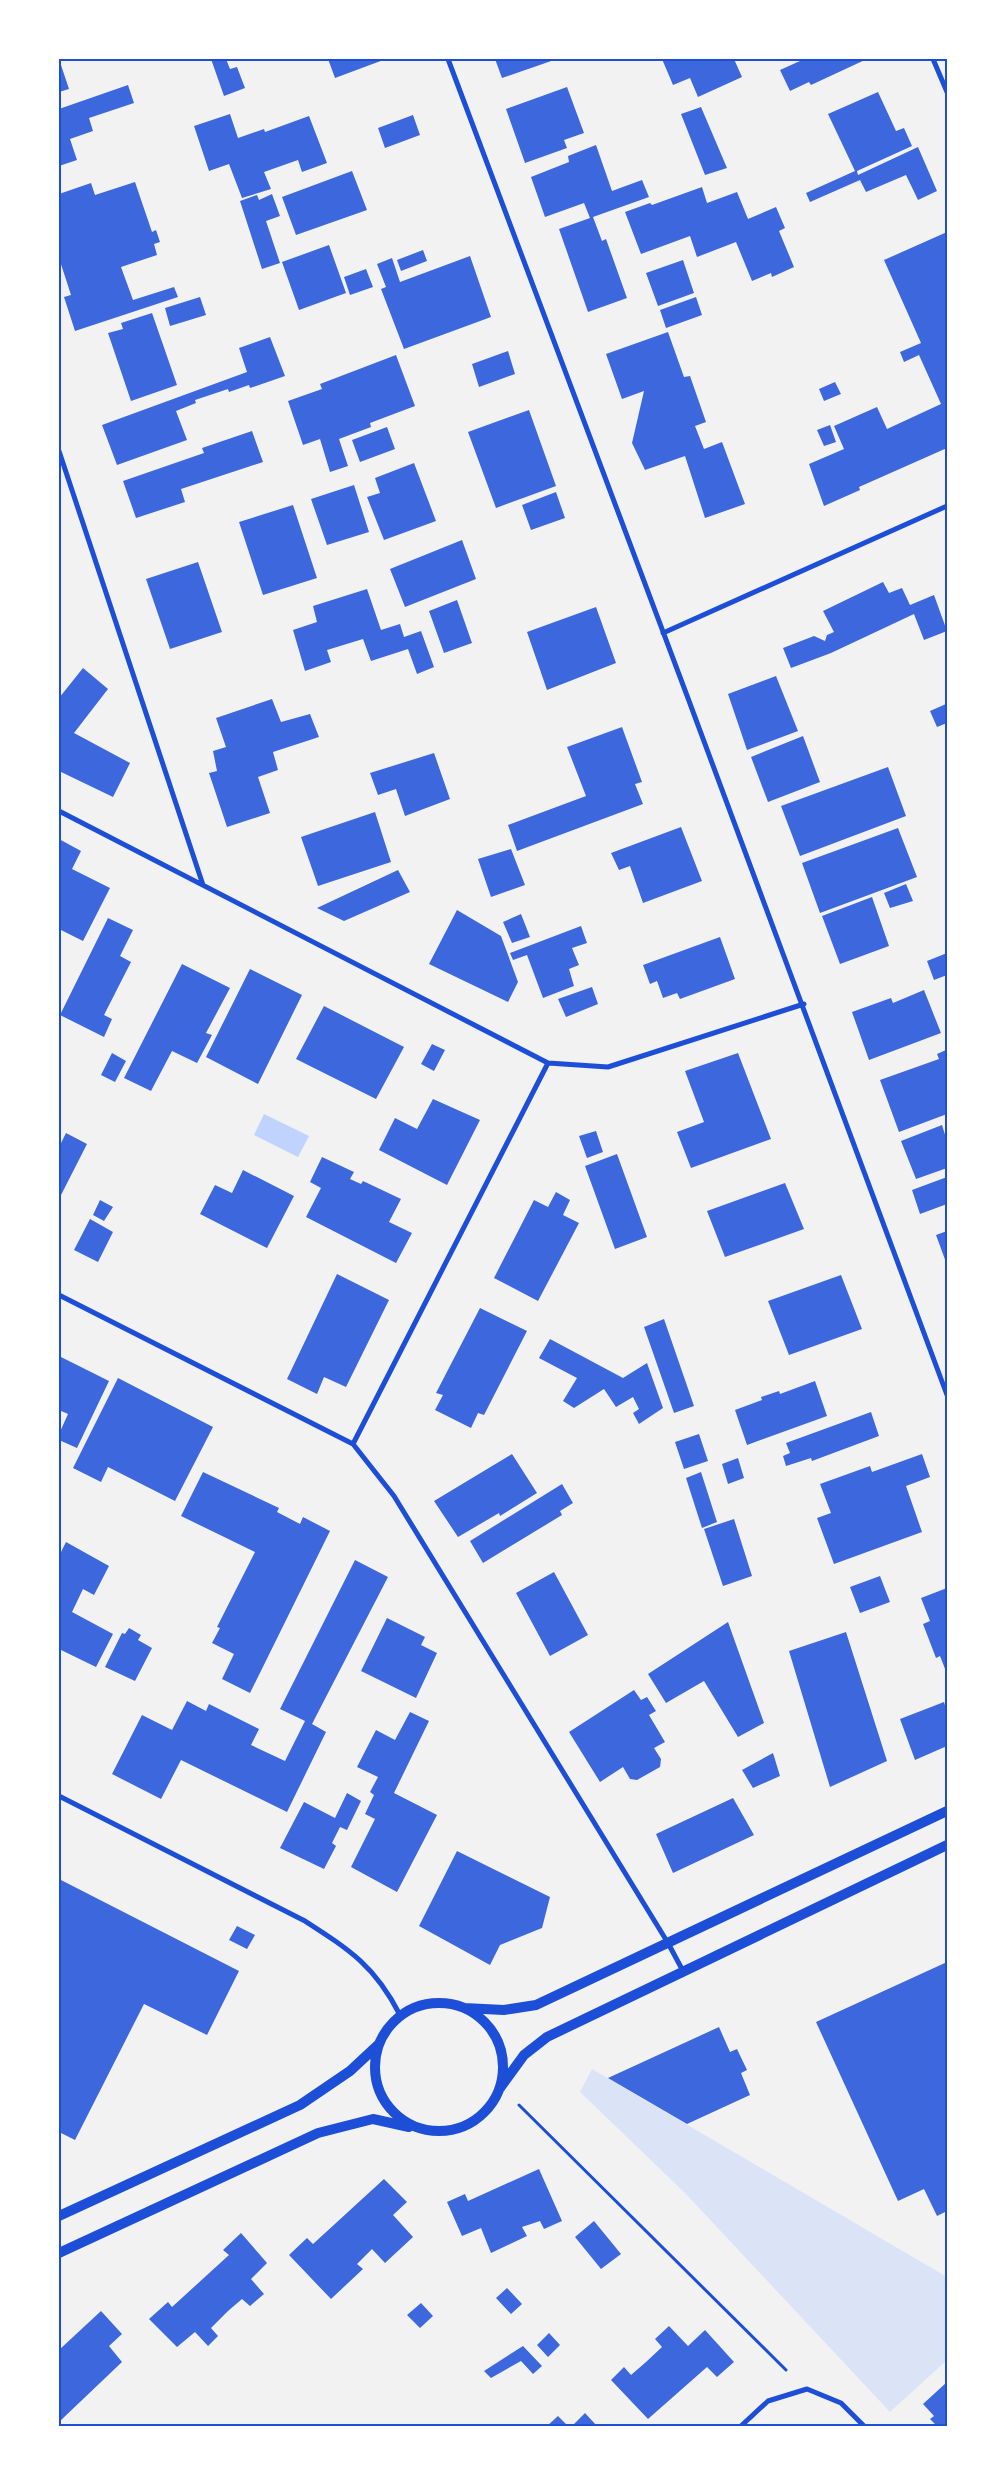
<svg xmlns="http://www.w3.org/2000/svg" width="1006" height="2485" font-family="'DM Sans',sans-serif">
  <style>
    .green { fill: #dbe4f7 }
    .water { fill: #bfd3fe }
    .building { fill: #3d67dc }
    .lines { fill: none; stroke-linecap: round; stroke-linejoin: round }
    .path { stroke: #1d4ed8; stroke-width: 3 }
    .minor { stroke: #1d4ed8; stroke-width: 5 }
    .secondary { stroke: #1d4ed8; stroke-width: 10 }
    .neatline { fill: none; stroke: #1d4ed8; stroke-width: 2 }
  </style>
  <rect width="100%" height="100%" fill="#f2f2f2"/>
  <path class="green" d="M 592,2069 L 947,2277 L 947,2360 L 890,2412 L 685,2193 L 580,2092 Z"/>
  <path class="water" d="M 264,1114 L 309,1136 L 298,1157 L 254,1135 Z"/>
  <path class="building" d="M 59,59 L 69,89 L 59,92 Z
    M 211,59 L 226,59 L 230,69 L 237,67 L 245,88 L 224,96 Z
    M 328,59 L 386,59 L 335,78 Z
    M 495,59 L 557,59 L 502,78 Z
    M 662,59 L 734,59 L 742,77 L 698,97 L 690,78 L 673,85 Z
    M 800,59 L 867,59 L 811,85 L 809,82 L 790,91 L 780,70 L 800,61 Z
    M 128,85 L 134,103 L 89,118 L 93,131 L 70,139 L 77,160 L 59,166 L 59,109 Z
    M 567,87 L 584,133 L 564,140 L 567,148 L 525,163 L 506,109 Z
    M 878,92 L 896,131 L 904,128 L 912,146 L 857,171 L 858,175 L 918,147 L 937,191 L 918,200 L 906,175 L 866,192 L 860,180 L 810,202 L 806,193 L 855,171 L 828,114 Z
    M 701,107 L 727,168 L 705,175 L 681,114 Z
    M 230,114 L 238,138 L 264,129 L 265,132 L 309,116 L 327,163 L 302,172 L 298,160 L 264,172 L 271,189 L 242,198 L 229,164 L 209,171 L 194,126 Z
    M 413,115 L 420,135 L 385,148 L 378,128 Z
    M 596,145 L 612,191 L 642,180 L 649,197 L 593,217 L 602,241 L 606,239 L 627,298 L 588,312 L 559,229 L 590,218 L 584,203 L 545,217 L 531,177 L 569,162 L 568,156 Z
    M 352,171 L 367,210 L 296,235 L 282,197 Z
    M 135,182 L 152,232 L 156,230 L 160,242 L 154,244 L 157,255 L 121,267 L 133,300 L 174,287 L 178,297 L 75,331 L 64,297 L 71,295 L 59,258 L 59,194 L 91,183 L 95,195 Z
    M 702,187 L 707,203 L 737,192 L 748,219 L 776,207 L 785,228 L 779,231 L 794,267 L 772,277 L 771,273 L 752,281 L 736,242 L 697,257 L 690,236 L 641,254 L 625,212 L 650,203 L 652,205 Z
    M 272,194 L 280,216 L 266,221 L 280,263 L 262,269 L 240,201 L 257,195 L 259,200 Z
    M 947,232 L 947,448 L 859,487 L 860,490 L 824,506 L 809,464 L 844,449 L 834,426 L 877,407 L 887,429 L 941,404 L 919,355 L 904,362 L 900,352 L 921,343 L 884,260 Z
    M 329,245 L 346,293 L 299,310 L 282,262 Z
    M 423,250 L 427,261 L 401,271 L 397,260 Z
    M 470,256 L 491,317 L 404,349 L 381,289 L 386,287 L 377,264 L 392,258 L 400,282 Z
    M 683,260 L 694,293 L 658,306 L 646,273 Z
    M 366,269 L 373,287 L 350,295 L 344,277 Z
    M 200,297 L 206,315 L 170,326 L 165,308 Z
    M 696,297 L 702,315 L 666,328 L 660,310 Z
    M 152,313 L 177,385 L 131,401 L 108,333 L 123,329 L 121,323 Z
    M 668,332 L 684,377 L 690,376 L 706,422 L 695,426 L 704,449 L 722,442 L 745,504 L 705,518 L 685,456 L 645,470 L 632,443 L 644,391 L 622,399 L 606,354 Z
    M 270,337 L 285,376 L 250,388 L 249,385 L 229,392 L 228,389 L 195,400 L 196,403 L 176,411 L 187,440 L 117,465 L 102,425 L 247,372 L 239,348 Z
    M 508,351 L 515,374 L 479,387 L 472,364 Z
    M 396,355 L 415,406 L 370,423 L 371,427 L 339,439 L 348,466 L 330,472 L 320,439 L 303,445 L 288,401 L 322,389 L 320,384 Z
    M 835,382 L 841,394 L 824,401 L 819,389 Z
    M 529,410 L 556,486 L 496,508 L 468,432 Z
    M 830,425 L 836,442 L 824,446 L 817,430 Z
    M 387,427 L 395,449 L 360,462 L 352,440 Z
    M 252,431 L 263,462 L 181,489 L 185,502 L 136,518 L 123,481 L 204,453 L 202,448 Z
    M 414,463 L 436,521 L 384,540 L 367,497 L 380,493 L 375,478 Z
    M 354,485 L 369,532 L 327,545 L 311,499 Z
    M 556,492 L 565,518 L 531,530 L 522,505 Z
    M 293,505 L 317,578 L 263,595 L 239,522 Z
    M 462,540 L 476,579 L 405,607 L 390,569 Z
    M 198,562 L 222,632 L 170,649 L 146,579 Z
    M 883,582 L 889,593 L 902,588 L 910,605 L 934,595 L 947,631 L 924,640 L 914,614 L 831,653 L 791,668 L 783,648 L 814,636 L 825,641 L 827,635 L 834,632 L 823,611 Z
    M 367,589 L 381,630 L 400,624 L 404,637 L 421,631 L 434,667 L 417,674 L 408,649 L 371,661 L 363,639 L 327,650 L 331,662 L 305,671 L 293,630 L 317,622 L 313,606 Z
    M 457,600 L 472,643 L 444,653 L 429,611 Z
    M 596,607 L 616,663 L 547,690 L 527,632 Z
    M 83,668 L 108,689 L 74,733 L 130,763 L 113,797 L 59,771 L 59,698 Z
    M 776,676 L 798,731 L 747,750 L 728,694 Z
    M 272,699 L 281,722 L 310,714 L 319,737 L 273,752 L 278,770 L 258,777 L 270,813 L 227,827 L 209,773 L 217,771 L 213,751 L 226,747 L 216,718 Z
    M 946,704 L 947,723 L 937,727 L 930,711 Z
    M 622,727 L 642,782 L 635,784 L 643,804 L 517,851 L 508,825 L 586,796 L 567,747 Z
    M 803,736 L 820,782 L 768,802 L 751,757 Z
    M 434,753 L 450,799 L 405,816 L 396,789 L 378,795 L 370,773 Z
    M 888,767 L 906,816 L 800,856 L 781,806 Z
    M 375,812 L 391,862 L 318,886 L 301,837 Z
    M 681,827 L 702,881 L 643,903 L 630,866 L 619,870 L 611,853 Z
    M 898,828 L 917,877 L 820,913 L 802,863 Z
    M 59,839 L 81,851 L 72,869 L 110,888 L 83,941 L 59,929 Z
    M 511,849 L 525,885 L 491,897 L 478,859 Z
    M 398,870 L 410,892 L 344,921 L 317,908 Z
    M 906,884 L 913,901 L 890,908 L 884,893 Z
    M 872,897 L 889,946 L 840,964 L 822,916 Z
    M 457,910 L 501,936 L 518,982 L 508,1002 L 429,964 Z
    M 521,914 L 530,937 L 512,943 L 503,922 Z
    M 108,918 L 133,930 L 120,956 L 131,962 L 104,1015 L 112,1019 L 104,1037 L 60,1015 Z
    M 581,926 L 587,943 L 572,948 L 579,965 L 569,969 L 574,986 L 543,998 L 527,955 L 513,960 L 510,953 Z
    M 720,937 L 735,979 L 680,999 L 677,993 L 663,998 L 657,981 L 650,984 L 643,965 Z
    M 947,953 L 947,975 L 934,980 L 927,961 Z
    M 182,964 L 230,988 L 206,1033 L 212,1035 L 197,1063 L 172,1051 L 151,1091 L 124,1078 Z
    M 250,969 L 302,995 L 258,1084 L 206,1057 Z
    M 592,987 L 598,1004 L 566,1017 L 558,999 Z
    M 924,990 L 941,1033 L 869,1060 L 852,1012 L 891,998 L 893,1003 Z
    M 324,1006 L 404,1047 L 376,1099 L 296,1059 Z
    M 432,1044 L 445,1050 L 434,1071 L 421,1064 Z
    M 946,1050 L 947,1114 L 899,1132 L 880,1080 L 939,1059 L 937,1054 Z
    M 112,1053 L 126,1061 L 115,1082 L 101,1075 Z
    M 738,1053 L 771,1139 L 691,1168 L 677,1132 L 704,1122 L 685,1071 Z
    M 433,1099 L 480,1120 L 447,1185 L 379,1150 L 395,1118 L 417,1129 Z
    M 942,1125 L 947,1141 L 947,1168 L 916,1179 L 901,1141 Z
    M 596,1131 L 603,1152 L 587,1158 L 579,1136 Z
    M 66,1133 L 87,1144 L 59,1199 L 59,1147 Z
    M 617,1154 L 647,1237 L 615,1249 L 585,1166 Z
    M 322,1157 L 354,1172 L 350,1179 L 361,1184 L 363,1181 L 401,1199 L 389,1222 L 412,1233 L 396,1263 L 306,1217 L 321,1188 L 310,1182 Z
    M 243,1170 L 294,1196 L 267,1248 L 200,1214 L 215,1185 L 232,1193 Z
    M 947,1177 L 947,1204 L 920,1214 L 912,1190 Z
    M 785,1183 L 804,1229 L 725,1257 L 707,1211 Z
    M 556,1192 L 570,1200 L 563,1215 L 579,1223 L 538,1301 L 494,1278 L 534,1200 L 548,1207 Z
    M 100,1200 L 113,1207 L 104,1221 L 93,1215 Z
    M 90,1219 L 113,1232 L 98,1262 L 74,1250 Z
    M 947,1231 L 947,1265 L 936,1235 Z
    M 337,1274 L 389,1300 L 346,1387 L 324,1377 L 317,1394 L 287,1379 Z
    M 841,1275 L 862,1329 L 789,1355 L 768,1301 Z
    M 480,1308 L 527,1331 L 484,1415 L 478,1413 L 471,1428 L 435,1410 L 443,1395 L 436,1393 Z
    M 664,1319 L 694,1406 L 674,1413 L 644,1327 Z
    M 550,1339 L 623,1378 L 647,1363 L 663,1408 L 639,1424 L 633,1413 L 639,1409 L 633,1397 L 616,1407 L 604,1389 L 574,1408 L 563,1401 L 577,1378 L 539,1358 Z
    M 59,1356 L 109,1381 L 77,1448 L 59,1440 L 59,1434 L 68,1414 L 59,1410 Z
    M 118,1378 L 213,1427 L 175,1501 L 108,1467 L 101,1482 L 73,1468 Z
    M 815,1381 L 827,1416 L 747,1445 L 735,1410 L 762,1400 L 761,1397 L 779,1391 L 780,1394 Z
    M 871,1412 L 879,1436 L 812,1461 L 811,1458 L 786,1466 L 783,1456 L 790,1453 L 786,1443 Z
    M 699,1434 L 708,1461 L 684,1469 L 675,1442 Z
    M 512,1454 L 537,1493 L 500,1516 L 499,1513 L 458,1537 L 434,1501 Z
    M 922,1454 L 930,1477 L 906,1486 L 922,1532 L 834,1564 L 817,1518 L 831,1513 L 820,1484 L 870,1466 L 872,1472 Z
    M 738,1458 L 744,1478 L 728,1484 L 722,1464 Z
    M 203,1472 L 279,1508 L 277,1512 L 300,1524 L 303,1517 L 330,1531 L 250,1693 L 222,1679 L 234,1654 L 212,1643 L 220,1628 L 217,1627 L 255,1552 L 181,1516 Z
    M 701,1472 L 717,1522 L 702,1528 L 686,1478 Z
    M 562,1484 L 573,1503 L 560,1511 L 562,1515 L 483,1563 L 470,1541 Z
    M 734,1519 L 752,1576 L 723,1586 L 704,1529 Z
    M 66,1542 L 109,1566 L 94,1595 L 83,1589 L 72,1612 L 113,1634 L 96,1667 L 59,1649 L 59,1556 Z
    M 355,1560 L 388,1577 L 312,1724 L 326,1732 L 287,1812 L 181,1760 L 161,1799 L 112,1774 L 142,1715 L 172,1730 L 187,1701 L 206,1711 L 209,1704 L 259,1729 L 251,1745 L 285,1761 L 305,1721 L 280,1709 Z
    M 554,1572 L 588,1635 L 550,1656 L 516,1593 Z
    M 880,1576 L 890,1602 L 860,1613 L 850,1587 Z
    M 947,1588 L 947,1674 L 940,1656 L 936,1658 L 923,1624 L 930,1621 L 921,1598 Z
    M 387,1618 L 425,1637 L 421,1645 L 437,1653 L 416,1698 L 361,1671 Z
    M 728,1622 L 764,1723 L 738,1737 L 704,1681 L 666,1703 L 648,1674 Z
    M 129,1628 L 141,1635 L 138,1640 L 152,1648 L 135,1681 L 105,1667 L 122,1633 L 125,1634 Z
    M 846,1632 L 887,1761 L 830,1787 L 789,1651 Z
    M 634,1690 L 641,1700 L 647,1697 L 656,1711 L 649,1715 L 665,1742 L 654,1748 L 661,1759 L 660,1767 L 637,1780 L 630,1779 L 623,1767 L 600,1782 L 569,1732 Z
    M 944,1702 L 947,1712 L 947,1746 L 915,1760 L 900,1719 Z
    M 410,1712 L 429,1721 L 394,1793 L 437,1815 L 397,1892 L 351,1867 L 375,1819 L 365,1814 L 374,1795 L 370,1792 L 378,1777 L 357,1767 L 376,1730 L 395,1740 Z
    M 773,1753 L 780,1776 L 753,1788 L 742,1770 Z
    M 347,1793 L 361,1801 L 347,1830 L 340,1827 L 332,1843 L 336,1846 L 324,1869 L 280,1848 L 304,1802 L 335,1818 Z
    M 733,1798 L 754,1835 L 673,1873 L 656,1834 Z
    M 457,1851 L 550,1897 L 542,1928 L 500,1945 L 490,1965 L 419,1926 Z
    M 59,1879 L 239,1971 L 207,2035 L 144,2004 L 75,2140 L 59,2132 Z
    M 237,1926 L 255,1935 L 247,1949 L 229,1940 Z
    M 947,1962 L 947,2211 L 937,2216 L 924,2189 L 898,2201 L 816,2022 Z
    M 719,2027 L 730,2052 L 737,2049 L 747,2070 L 741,2073 L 750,2095 L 687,2124 L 608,2078 Z
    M 539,2169 L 562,2221 L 544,2229 L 540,2221 L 522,2227 L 527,2236 L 491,2253 L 481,2228 L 462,2236 L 447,2202 L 465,2194 L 468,2201 Z
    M 384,2179 L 407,2202 L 393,2215 L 413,2237 L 385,2263 L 372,2249 L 357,2264 L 363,2269 L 331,2299 L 289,2255 L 307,2238 L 313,2244 Z
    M 594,2221 L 621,2254 L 601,2269 L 575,2237 Z
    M 241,2233 L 267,2263 L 251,2279 L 264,2294 L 250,2306 L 242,2299 L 228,2311 L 211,2328 L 218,2336 L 208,2346 L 195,2332 L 177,2347 L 149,2319 L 168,2302 L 172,2307 L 229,2255 L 223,2250 Z
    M 507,2288 L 522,2304 L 511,2314 L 496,2298 Z
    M 421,2303 L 433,2316 L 420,2328 L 407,2315 Z
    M 101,2311 L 122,2334 L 109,2346 L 122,2362 L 59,2422 L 59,2350 Z
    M 669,2326 L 688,2346 L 705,2330 L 734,2362 L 717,2377 L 707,2367 L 648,2419 L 611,2380 L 624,2367 L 631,2375 L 646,2362 L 662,2347 L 655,2339 Z
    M 549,2333 L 560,2345 L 548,2357 L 537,2345 Z
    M 523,2346 L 542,2366 L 533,2374 L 521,2361 L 491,2378 L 484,2371 Z
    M 947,2382 L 947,2426 L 937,2426 L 930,2419 L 934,2416 L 923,2404 Z
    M 585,2413 L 597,2426 L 572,2426 Z
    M 558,2416 L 568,2426 L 547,2426 Z"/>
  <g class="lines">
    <path class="path" d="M 519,2105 L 786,2370"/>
    <path class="minor" d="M 448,59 C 614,504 784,949 947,1395
      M 933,59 L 947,92
      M 59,451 L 203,885
      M 663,633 L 947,506
      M 59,811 L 548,1063 L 608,1067 L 804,1004
      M 59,1295 L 353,1444 L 394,1496 L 668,1943 L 683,1971
      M 353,1444 L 548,1063
      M 59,1796 L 305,1921 C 350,1950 375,1966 400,2015
      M 741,2426 L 768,2401 L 807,2389 L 841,2403 L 864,2426"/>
    <path class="secondary" d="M375 2067a64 64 0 1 1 128 0a64 64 0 1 1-128 0Z
      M 464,2008 L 504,2010 L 536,2005 L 947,1811
      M 500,2088 L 524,2055 L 547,2037 L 947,1845
      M 59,2216 L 300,2105 L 350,2071 L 379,2044
      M 59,2253 L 318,2133 L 373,2119 L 409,2127"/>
  </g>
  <rect width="1006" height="2485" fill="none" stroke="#ffffff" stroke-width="120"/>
  <rect x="60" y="60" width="886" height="2365" class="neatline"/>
</svg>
